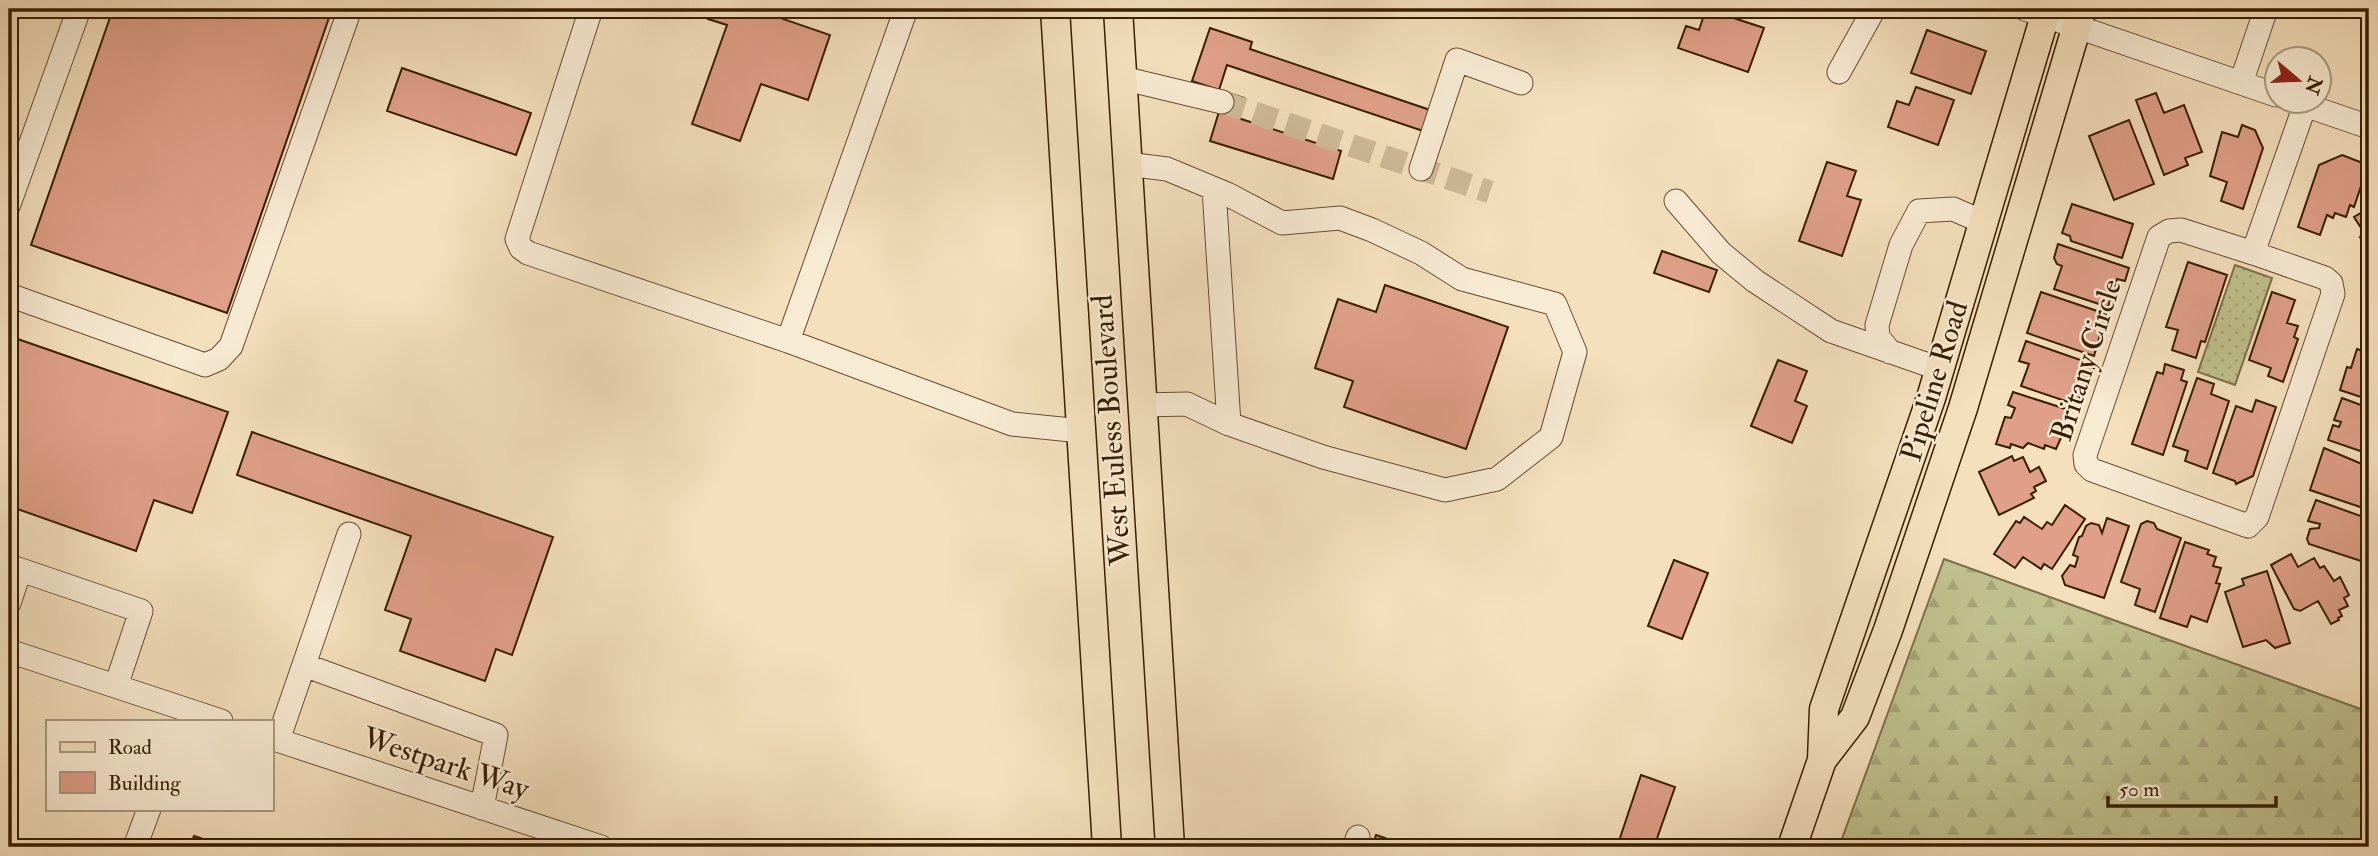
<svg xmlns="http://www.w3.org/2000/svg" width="2378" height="856" font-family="'IM FELL Double Pica',serif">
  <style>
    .grass { fill: url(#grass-dots); stroke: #7c7048; stroke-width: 2 }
    .forest { fill: url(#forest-firs); stroke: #7c7048; stroke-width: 2 }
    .building { fill: #df9f88; stroke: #381e01; stroke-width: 2 }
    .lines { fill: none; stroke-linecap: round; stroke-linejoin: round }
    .minor-tunnel { stroke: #ceb997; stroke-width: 23; stroke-dasharray: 23 11; stroke-linecap: butt }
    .minor-casing { stroke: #674e30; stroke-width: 25 }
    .major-casing { stroke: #381e01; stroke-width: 31 }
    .minor { stroke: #f8ebd4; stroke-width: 23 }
    .major { stroke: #f4e0bd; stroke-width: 28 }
    .labels { text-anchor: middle; stroke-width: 5; stroke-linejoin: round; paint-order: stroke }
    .street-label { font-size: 30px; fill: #381e01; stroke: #f8ebd4 }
  </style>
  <defs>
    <pattern id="grass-dots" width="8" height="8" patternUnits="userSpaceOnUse" patternTransform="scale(1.75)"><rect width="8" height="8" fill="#bfc18e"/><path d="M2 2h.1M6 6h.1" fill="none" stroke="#a5a579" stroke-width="1.8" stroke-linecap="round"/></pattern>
    <pattern id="forest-firs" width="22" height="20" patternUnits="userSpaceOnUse" patternTransform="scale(1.75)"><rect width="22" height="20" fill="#bfc18e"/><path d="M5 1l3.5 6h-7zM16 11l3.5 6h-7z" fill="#a5a579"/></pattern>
  </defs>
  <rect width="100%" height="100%" fill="#f4e0bd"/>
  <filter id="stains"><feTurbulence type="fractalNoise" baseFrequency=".00286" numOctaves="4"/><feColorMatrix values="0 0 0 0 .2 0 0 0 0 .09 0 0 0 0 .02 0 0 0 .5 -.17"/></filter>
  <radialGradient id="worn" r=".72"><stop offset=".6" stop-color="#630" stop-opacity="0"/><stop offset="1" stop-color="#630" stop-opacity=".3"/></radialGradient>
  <path class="grass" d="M 2235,265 L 2272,278 L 2235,385 L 2198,372 Z"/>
  <path class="forest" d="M 1944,559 L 2369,712 L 2369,847 L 1839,847 Z"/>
  <path class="building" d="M 113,9 L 332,9 L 227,313 L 31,245 Z
    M 712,9 L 787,9 L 783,19 L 830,35 L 808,100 L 761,84 L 740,141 L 692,124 L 727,25 L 708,19 Z
    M 1706,9 L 1764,28 L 1748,72 L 1678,48 L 1686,26 L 1699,30 Z
    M 1210,28 L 1252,42 L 1250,49 L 1430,110 L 1423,131 L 1227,65 L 1219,90 L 1192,81 Z
    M 1927,30 L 1986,51 L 1971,94 L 1911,73 Z
    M 402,68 L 531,113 L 516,155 L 387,111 Z
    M 1916,87 L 1954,100 L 1938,145 L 1888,127 L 1897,101 L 1909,105 Z
    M 1225,92 L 1244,98 L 1238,118 L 1341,151 L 1333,179 L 1210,141 Z
    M 2156,93 L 2164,113 L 2184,105 L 2202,152 L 2185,158 L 2188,165 L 2164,175 L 2136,100 Z
    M 2129,120 L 2154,184 L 2114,200 L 2089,136 Z
    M 2242,125 L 2255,130 L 2263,148 L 2243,209 L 2221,201 L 2227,182 L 2210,176 L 2222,132 L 2238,137 Z
    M 2342,155 L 2368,165 L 2354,207 L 2350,205 L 2346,217 L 2335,213 L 2333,218 L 2327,215 L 2320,235 L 2298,227 L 2319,165 Z
    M 1827,162 L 1856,171 L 1847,196 L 1861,200 L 1842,256 L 1799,241 Z
    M 2072,204 L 2133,224 L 2122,258 L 2071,241 L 2070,236 L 2062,233 Z
    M 2369,208 L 2369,247 L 2367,248 L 2360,237 L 2365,234 L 2354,217 Z
    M 2058,244 L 2129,268 L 2125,281 L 2117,279 L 2108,307 L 2054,289 L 2062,266 L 2057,264 L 2054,258 Z
    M 1662,251 L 1717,270 L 1709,292 L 1654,273 Z
    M 2188,262 L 2227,275 L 2205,342 L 2201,341 L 2196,358 L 2172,350 L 2178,330 L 2166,327 Z
    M 1385,285 L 1508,327 L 1466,449 L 1344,407 L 1353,381 L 1315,368 L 1338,299 L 1376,312 Z
    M 2041,292 L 2106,314 L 2094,356 L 2027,333 Z
    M 2272,292 L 2295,300 L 2287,323 L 2298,326 L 2294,337 L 2298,339 L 2283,382 L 2268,376 L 2271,368 L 2249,360 Z
    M 9,336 L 228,412 L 192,513 L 154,500 L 136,551 L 9,506 Z
    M 2026,341 L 2095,365 L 2089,382 L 2085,380 L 2077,405 L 2021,386 L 2029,364 L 2019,361 Z
    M 2357,349 L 2369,353 L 2369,395 L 2367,399 L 2340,390 L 2347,367 L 2351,368 Z
    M 1778,360 L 1807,371 L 1795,401 L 1807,406 L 1792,443 L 1751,426 Z
    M 2165,364 L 2184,370 L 2181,380 L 2187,382 L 2163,455 L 2132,444 L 2157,372 L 2163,374 Z
    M 2197,378 L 2214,384 L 2211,394 L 2229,401 L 2207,469 L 2185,461 L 2188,451 L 2173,446 Z
    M 2013,392 L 2069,410 L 2063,428 L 2065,429 L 2056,449 L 2045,445 L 2044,449 L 2028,443 L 2023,448 L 2011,444 L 2010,448 L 1996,444 L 2005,417 L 2011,418 L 2015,408 L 2008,405 Z
    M 2342,398 L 2369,408 L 2369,447 L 2365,445 L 2363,452 L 2328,440 L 2333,425 L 2339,427 L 2341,422 L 2334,420 Z
    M 2256,400 L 2276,407 L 2253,476 L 2236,484 L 2235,481 L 2213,473 L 2236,406 L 2252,412 Z
    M 252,432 L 553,537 L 512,655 L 496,649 L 485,681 L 400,651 L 411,619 L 385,610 L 411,536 L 237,475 Z
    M 2324,448 L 2369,467 L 2369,510 L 2310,490 Z
    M 2012,456 L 2014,461 L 2023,457 L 2030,472 L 2039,467 L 2046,481 L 2034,487 L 2036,491 L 2031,494 L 2034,498 L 1999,515 L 1979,472 Z
    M 2316,500 L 2369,519 L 2369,536 L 2361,561 L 2309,544 L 2307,539 L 2310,529 L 2319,528 L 2320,524 L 2308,521 Z
    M 2065,505 L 2085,519 L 2052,569 L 2044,564 L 2041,569 L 2023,557 L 2015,568 L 1994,554 L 2016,521 L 2020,523 L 2024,517 L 2042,529 L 2047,522 L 2052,525 Z
    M 2107,518 L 2129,526 L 2104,598 L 2065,585 L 2062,576 L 2070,565 L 2075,567 L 2078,557 L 2073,555 L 2079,537 L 2082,536 L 2086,526 L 2091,523 L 2099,525 L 2102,533 Z
    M 2147,521 L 2154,523 L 2157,529 L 2181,538 L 2155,612 L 2135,605 L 2140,589 L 2121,582 L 2141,524 Z
    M 2185,542 L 2209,550 L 2207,554 L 2216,557 L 2213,566 L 2221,568 L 2216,583 L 2220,584 L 2207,622 L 2191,616 L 2187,627 L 2160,618 Z
    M 2291,554 L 2298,567 L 2314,558 L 2320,568 L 2324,566 L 2334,581 L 2340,577 L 2349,595 L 2344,598 L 2348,606 L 2339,610 L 2342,616 L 2338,618 L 2339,620 L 2331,624 L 2318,601 L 2300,611 L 2294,609 L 2271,565 Z
    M 1674,560 L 1708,573 L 1682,639 L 1648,626 Z
    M 2267,571 L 2290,643 L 2275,648 L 2266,640 L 2243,647 L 2225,592 L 2244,585 L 2242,579 Z
    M 1641,775 L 1675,787 L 1654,847 L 1638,847 L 1619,841 Z
    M 1376,835 L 1411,847 L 1372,847 Z
    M 194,836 L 227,847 L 190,847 Z"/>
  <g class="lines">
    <path class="minor-tunnel" d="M 1222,102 L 1490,192"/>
    <defs>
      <path id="minor" d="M 591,9 L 517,239 L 521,248 L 528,253 L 788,341
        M 906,9 L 788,341 L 1012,424 L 1081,431
        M 2025,9 L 2276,95
        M 1839,72 L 1874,9
        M 1122,78 L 1222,102
        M 2241,83 L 2266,9
        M 2296,102 L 2369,127
        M 1127,164 L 1167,169 L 1227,194 L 1282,223 L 1340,218 L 1372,230 L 1421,253 L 1462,279 L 1555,304 L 1575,352 L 1551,437 L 1497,479 L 1445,490 L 1323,457 L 1229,424 L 1187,404 L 1143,405
        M 1421,169 L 1457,60 L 1521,83
        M 1214,189 L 1229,424
        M 1676,201 L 1721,253 L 1755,281 L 1831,331 L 1940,369
        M 9,204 L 79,9
        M 2253,253 L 2181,230 L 2169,231 L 2159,237 L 2085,455 L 2086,464 L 2092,470 L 2248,526 L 2257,517 L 2333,294 L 2331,283 L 2325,278 L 2253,253 L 2305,105
        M 9,295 L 205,365 L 219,359 L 231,346 L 350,9
        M 1890,352 L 1878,337 L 1877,325 L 1901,245 L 1919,211 L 1953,209 L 1983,222
        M 9,566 L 141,611 L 116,686
        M 9,603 L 20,570
        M 9,651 L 221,721
        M 304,665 L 496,735 L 482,808
        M 271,738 L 601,847
        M 278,740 L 349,534
        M 135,847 L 149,809
        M 1354,847 L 1358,837"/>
      <path id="major" d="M 1055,9 L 1107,847
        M 1118,9 L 1170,847
        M 1822,760 L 1855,717 L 1888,630 L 1963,408 L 2082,9
        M 1792,847 L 1822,760 L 1824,709 L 1931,398 L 2047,9"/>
    </defs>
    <use href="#minor" class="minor-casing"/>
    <use href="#major" class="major-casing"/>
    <use href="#minor" class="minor"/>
    <use href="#major" class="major"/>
  </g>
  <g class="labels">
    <g class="street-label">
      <text transform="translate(2086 360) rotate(-72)" y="10">Britany Circle</text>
      <text transform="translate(1934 381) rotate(-73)" y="10">Pipeline Road</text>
      <text transform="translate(1111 430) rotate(-94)" y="10">West Euless Boulevard</text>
      <text transform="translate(446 763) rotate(18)" y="10">Westpark Way</text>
    </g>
  </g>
  <rect width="2378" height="856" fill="none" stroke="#f4e0bd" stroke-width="35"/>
  <rect x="10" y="10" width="2357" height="835" fill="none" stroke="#381e01" stroke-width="3.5"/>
  <rect x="18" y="18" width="2343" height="821" fill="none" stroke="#381e01" stroke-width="2"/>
  <rect x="46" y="720" width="228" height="91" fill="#f8ebd4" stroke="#ab9980" stroke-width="2"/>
  <rect x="60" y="742" width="35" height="10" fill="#f4e0bd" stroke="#ab9980" stroke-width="2"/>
  <text x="108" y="754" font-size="21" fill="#381e01">Road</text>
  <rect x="60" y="772" width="35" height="21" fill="#df9f88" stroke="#ab9980" stroke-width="2"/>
  <text x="108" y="790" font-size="21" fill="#381e01">Building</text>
  <g transform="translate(2298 80) rotate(109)"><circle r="33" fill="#f8ebd4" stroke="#ab9980" stroke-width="2"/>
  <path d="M0-5L12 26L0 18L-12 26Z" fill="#8f2418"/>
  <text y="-10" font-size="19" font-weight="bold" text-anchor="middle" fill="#381e01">N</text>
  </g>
  <path d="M2108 796v10h168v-10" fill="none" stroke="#381e01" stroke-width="3.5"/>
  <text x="2119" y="796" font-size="21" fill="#381e01" stroke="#f8ebd4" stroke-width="5" paint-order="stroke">50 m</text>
  <rect width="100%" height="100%" filter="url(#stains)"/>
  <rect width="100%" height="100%" fill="url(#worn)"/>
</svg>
